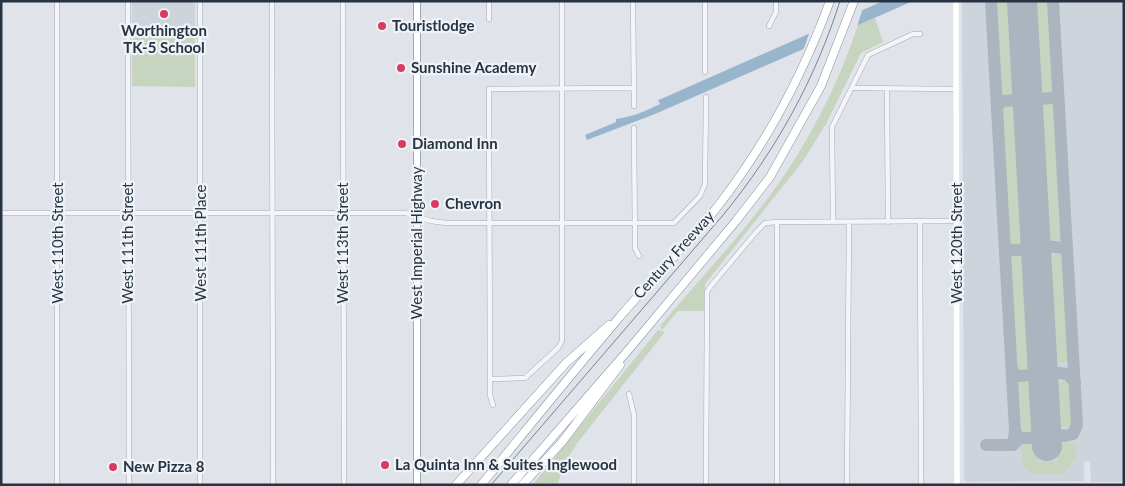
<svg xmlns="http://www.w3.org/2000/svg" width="1125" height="486" font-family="Lato,sans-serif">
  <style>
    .built { fill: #cdd4dc }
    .green { fill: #c7d4c0 }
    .water { fill: #98b5cc }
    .pier { fill: #e0e4ea }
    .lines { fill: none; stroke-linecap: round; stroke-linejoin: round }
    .taxiway { stroke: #acb4bf; stroke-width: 12 }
    .runway { stroke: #acb4bf; stroke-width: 30 }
    .minor-casing { stroke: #a5abb4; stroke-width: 5.5 }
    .primary-casing { stroke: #9eaab6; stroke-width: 8 }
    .motorway-casing { stroke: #8693a1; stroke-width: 9 }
    .minor { stroke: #f3f5f8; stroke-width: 4.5 }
    .secondary { stroke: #fff; stroke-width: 5.5 }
    .primary { stroke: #fff; stroke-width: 6 }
    .motorway { stroke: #fff; stroke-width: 8 }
    .tram { stroke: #788594; stroke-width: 1 }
    .poi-dot { fill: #d73c5f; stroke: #eff3f7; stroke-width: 2 }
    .labels { text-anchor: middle; stroke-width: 4.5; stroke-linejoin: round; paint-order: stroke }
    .poi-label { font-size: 15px; font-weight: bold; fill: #273342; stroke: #eff3f7; text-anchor: start }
    .street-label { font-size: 15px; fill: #273342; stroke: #eff3f7 }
  </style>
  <rect width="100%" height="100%" fill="#e0e4ea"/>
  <path class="built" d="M 132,1 L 195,1 L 195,27 L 146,27 L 146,37 L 132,37 Z
    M 962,1 L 1124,1 L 1124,482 L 1091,482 L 1090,461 L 1084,462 L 1084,481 L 967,482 L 964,479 Z"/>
  <path class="green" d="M 998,1 L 1009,1 L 1015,91 L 1017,92 L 1013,96 L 1004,96 L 1001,92 Z
    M 1035,1 L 1048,1 L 1053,90 L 1050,94 L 1043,94 L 1040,90 Z
    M 875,18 L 883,42 L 861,53 L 826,124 L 803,161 L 705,284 L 704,311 L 678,311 L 662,330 L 660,326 C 692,288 727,251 758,211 C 802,156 836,91 858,25 Z
    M 146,27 L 195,27 L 195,87 L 132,86 L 132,37 L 145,37 Z
    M 1051,102 L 1054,105 L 1062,240 L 1051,242 L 1048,238 L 1041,105 L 1044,103 Z
    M 1014,104 L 1018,107 L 1016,109 L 1023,242 L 1025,242 L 1020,246 L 1012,246 L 1009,242 L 1002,110 L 1005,105 Z
    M 1015,254 L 1024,254 L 1026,257 L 1024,259 L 1030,366 L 1033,366 L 1029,371 L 1021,372 L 1017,368 L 1011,262 L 1011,256 Z
    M 1061,254 L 1063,257 L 1069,360 L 1064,363 L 1058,361 L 1055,355 L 1049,256 Z
    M 658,330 L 665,332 L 578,442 L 565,462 L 558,483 L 534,483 Z
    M 1022,380 L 1030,380 L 1033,383 L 1031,385 L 1034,429 L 1037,431 C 1033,436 1025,437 1021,432 L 1020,388 L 1018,385 Z
    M 1065,381 L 1070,385 L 1073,422 L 1068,429 L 1060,426 L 1056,418 L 1059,417 L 1057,387 L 1055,384 L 1057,382 Z
    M 1033,442 L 1037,445 L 1038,462 L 1058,461 L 1057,444 L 1075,443 L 1076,457 L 1064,473 L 1035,474 L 1027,471 L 1023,466 L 1021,447 L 1025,442 Z"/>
  <path class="water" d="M 883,1 L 913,1 L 655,114 L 587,140 L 585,135 L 616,122 L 616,119 C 632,117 646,111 660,104 L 658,100 L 661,99 Z"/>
  <path class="pier" d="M 863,7 L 857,27 L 803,51 L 810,31 Z"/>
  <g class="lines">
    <path class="taxiway" d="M 991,1 L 1015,431 L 1013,445
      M 1016,100 L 1023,98 L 1027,86
      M 997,107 L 1002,101 L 1053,98 L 1058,94
      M 1005,245 L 1009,250 C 1023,251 1032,248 1035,233 L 1044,246 L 1064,248 L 1066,251
      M 1012,369 L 1015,376 L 1033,375 L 1040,371 L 1042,361 L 1051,372 L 1067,374 L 1075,382
      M 1015,431 L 1019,438 L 1036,438 L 1043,434 L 1046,421 L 1054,434 L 1065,436 L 1073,434 L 1077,425 L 1053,1
      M 986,445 L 1013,445 L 1019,439"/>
    <path class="runway" d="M 1022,1 L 1047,446"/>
    <defs>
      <path id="minor" d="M 128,1 L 129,485
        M 272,1 L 273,485
        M 343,1 L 344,485
        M 633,1 L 634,106
        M 489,19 L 489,1
        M 769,26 L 776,12 L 776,1
        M 705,72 L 705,1
        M 853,88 L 956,89
        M 887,88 L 888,222
        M 634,128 L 635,248 L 639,256
        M 1,213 L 406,213 L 431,221 L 446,223 L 674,223 L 700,196 L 705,184 L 706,97
        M 833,222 L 832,127 L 868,55 L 913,34 L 920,34
        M 920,222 L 921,485
        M 490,379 L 525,378 L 558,348 L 562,341 L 562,1
        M 629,394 L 634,415 L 634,485
        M 493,405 L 490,395 L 489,89 L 634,88
        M 57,485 L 57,1
        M 200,485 L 200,1
        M 706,485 L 707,292 L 710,287 L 757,231 L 765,223 L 777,222 L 958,221
        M 777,485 L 777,222
        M 847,485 L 849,222"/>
      <path id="primary" d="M 417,1 L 417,485"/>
      <path id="motorway" d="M 456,485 L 566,363 L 609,325
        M 481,485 C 527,429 572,373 618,319 C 650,281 687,245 718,206 C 766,144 803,75 830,1
        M 511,485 L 630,348 L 736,221 L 770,177 L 821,86 L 854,1
        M 522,485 L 562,442 L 620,365"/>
    </defs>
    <use href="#minor" class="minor-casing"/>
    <use href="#primary" class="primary-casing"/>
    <use href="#motorway" class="motorway-casing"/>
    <use href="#minor" class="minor"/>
    <path class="secondary" d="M 956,1 L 957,485"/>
    <use href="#primary" class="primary"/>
    <use href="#motorway" class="motorway"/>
    <path class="tram" d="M 491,485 L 724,214 C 776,150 815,80 840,1"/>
  </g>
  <g class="poi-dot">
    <circle cx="164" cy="14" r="5"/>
    <circle cx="382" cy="26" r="5"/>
    <circle cx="401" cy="68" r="5"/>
    <circle cx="402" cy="144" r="5"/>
    <circle cx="435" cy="204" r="5"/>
    <circle cx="385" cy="465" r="5"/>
    <circle cx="113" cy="467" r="5"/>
  </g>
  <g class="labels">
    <g class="poi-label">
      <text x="392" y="31">Touristlodge</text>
      <text x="164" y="36" text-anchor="middle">Worthington<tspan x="164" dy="17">TK-5 School</tspan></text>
      <text x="411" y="73">Sunshine Academy</text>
      <text x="412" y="149">Diamond Inn</text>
      <text x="445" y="209">Chevron</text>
      <text x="395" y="470">La Quinta Inn &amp; Suites Inglewood</text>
      <text x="123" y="472">New Pizza 8</text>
    </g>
    <g class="street-label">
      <text transform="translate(58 243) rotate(-90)" y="5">West 110th Street</text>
      <text transform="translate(128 243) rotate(-90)" y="5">West 111th Street</text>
      <text transform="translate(201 243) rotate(-90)" y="5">West 111th Place</text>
      <text transform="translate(343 243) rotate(-90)" y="5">West 113th Street</text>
      <text transform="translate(417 243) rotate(-90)" y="5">West Imperial Highway</text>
      <text transform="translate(957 243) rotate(-90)" y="5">West 120th Street</text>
      <text transform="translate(674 255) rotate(-48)" y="5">Century Freeway</text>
    </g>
  </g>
  <rect width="1125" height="486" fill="none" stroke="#273342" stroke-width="5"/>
</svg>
